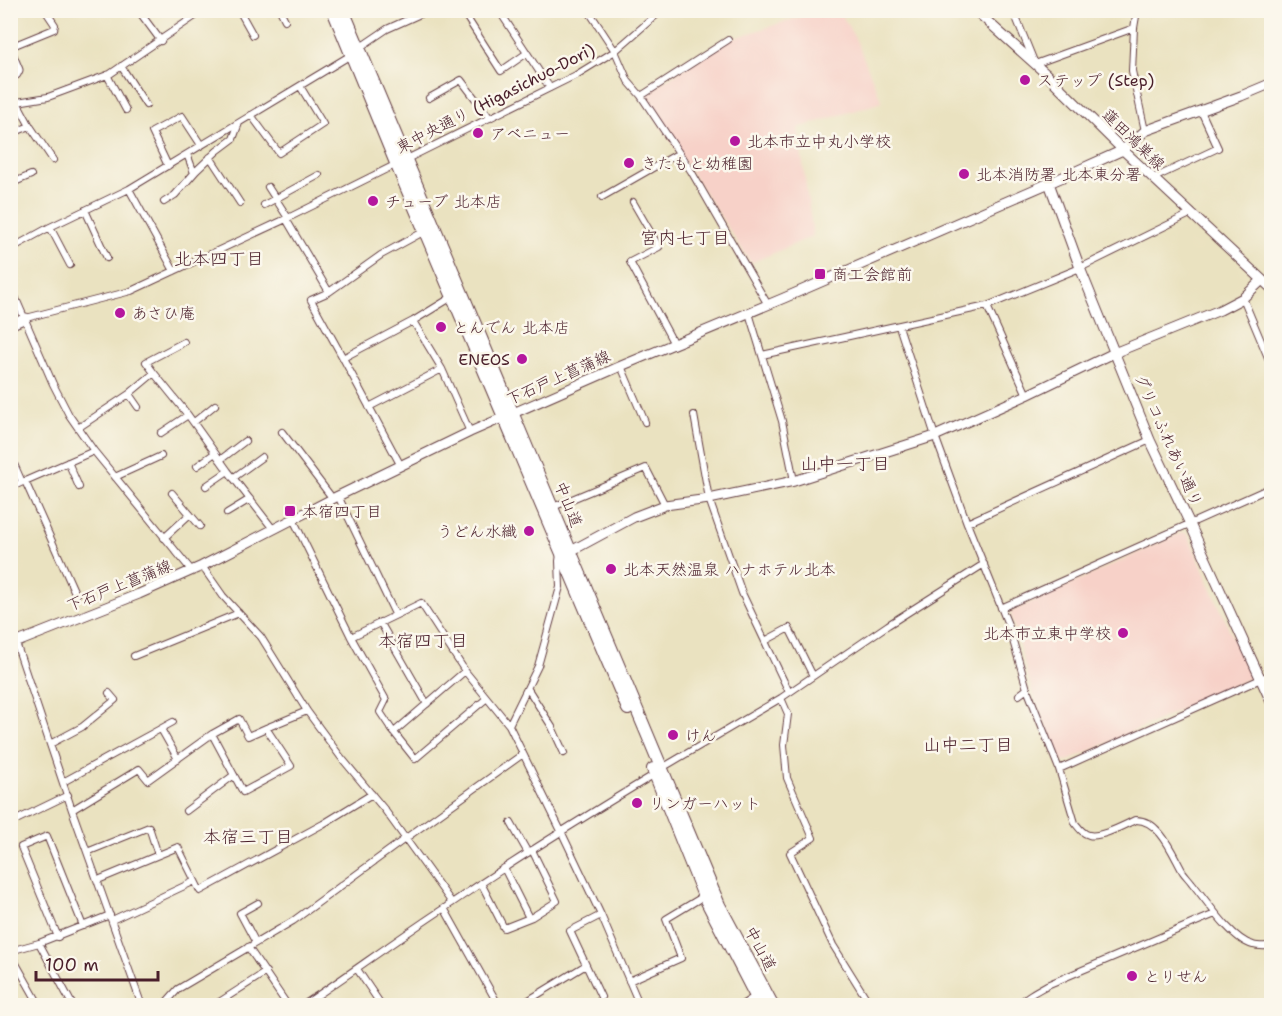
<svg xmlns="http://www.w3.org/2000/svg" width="1282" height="1016" font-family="'Shantell Sans','Klee One',sans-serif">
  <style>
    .built { fill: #f7d1c8 }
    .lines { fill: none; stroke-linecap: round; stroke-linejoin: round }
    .street-casing { stroke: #623c41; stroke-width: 8 }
    .secondary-casing { stroke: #623c41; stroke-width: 11 }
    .highway-casing { stroke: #623c41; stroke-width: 14 }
    .street { stroke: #fff; stroke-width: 6 }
    .secondary { stroke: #fff; stroke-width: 9 }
    .highway { stroke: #fff; stroke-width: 12 }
    .poi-dot { fill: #b5179e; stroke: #fbf7ec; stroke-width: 2 }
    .labels { text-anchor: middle; stroke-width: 5; stroke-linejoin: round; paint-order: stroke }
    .poi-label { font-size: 16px; fill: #4a1f2b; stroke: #fbf7ec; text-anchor: start }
    .street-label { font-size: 16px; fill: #4a1f2b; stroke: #fbf7ec }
    .neighbourhood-label { font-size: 18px; fill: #4a1f2b; stroke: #fbf7ec }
  </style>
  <rect width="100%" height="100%" fill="#fbf7ec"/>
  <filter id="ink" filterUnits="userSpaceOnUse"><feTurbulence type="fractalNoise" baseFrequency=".0167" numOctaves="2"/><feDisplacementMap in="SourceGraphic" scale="12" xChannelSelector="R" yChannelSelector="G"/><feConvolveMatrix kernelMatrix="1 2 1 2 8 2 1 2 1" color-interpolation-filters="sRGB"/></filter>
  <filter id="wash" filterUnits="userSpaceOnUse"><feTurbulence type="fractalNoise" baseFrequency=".008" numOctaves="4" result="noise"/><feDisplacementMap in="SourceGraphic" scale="24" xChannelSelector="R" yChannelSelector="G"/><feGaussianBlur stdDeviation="1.35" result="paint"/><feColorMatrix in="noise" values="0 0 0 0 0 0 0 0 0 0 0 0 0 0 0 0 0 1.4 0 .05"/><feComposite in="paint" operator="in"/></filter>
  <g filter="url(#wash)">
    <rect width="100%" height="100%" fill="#eae2c0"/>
    <path class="built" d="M 839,10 L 856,40 L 882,102 L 798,128 L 813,236 L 751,263 L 641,96 L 728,40 L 818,11 Z
      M 1183,532 L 1188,535 L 1249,674 L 1250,678 L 1066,762 L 1060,761 L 1032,691 L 1010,612 Z"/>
  </g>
  <g filter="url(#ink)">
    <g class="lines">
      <defs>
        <path id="street" d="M 138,10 L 161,41
          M 239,10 L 253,35
          M 280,10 L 285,20
          M 462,10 L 501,71 L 527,53 L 550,88
          M 588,10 L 615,51 L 628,81 L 641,96 L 691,171 L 768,305
          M 1013,10 L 1035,64 L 1134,28
          M 1137,10 L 1134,28 L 1132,71 L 1145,131
          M 500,12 L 527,53
          M 10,47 L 54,29 L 55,25 L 45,10
          M 359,48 L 387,29 L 429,10
          M 121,66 L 146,105
          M 107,75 L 126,110
          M 10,96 L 17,102 L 30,126 L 53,160
          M 641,96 L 728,40
          M 429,98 L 461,80 L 490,118
          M 17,102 L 48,97 L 110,74 L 204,10
          M 251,115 L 279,153 L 323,124 L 300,86
          M 10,134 L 30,126
          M 187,154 L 194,173
          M 210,157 L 240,203
          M 168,166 L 152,132 L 182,116 L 201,145
          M 1154,178 L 1218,148 L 1201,111
          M 10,184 L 31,175
          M 268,187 L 288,218
          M 129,189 L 174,271
          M 602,197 L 679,153
          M 164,202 L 175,195 L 196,171 L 217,151 L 233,139 L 239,123
          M 633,202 L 659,247 L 630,262 L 674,344
          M 264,205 L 319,175
          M 85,210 L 107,258
          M 286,219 L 329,292
          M 50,227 L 70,265
          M 10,249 L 50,227 L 129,189 L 351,55
          M 10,285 L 53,384 L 69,415 L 94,451 L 192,571
          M 1243,298 L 1272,367
          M 987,306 L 1027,395
          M 749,313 L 782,421 L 794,481
          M 26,318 L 131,291 L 288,218 L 576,75 L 615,51 L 662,10
          M 413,321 L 442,369 L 470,432
          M 899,326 L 935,436 L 967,523 L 1009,627 L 1027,689 L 1059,769 L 1075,823 C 1079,828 1083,834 1089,835 C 1101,838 1124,825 1135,820 C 1160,819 1173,855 1183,872 C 1186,876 1189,879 1192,883 C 1206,900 1232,940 1253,945 C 1259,947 1266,946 1272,946
          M 762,355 L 987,306 L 1080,268 L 1192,213
          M 343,358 L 413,321 L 452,297
          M 621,366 L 645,422
          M 154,373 L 146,362 L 184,342
          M 129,394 L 138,407
          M 369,407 L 442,369
          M 694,415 L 709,499 L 742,593 L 789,692
          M 194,422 L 215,405
          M 78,428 L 129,394 L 154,373 L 188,415 L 228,471 L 273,529
          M 282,432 L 333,499
          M 161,433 L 188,415
          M 10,455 L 22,482
          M 220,460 L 245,441
          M 68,462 L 79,487
          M 197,466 L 215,453
          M 401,466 L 343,358 L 311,300 L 329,292 L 381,255 L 425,231
          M 115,477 L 161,456
          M 233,478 L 262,457
          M 25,481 L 76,595
          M 206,486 L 228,471
          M 10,488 L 25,481 L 94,451
          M 172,493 L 200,526
          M 338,496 L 395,614
          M 553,507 L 646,468 L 665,505
          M 227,513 L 250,499
          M 293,519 L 351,637 L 421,603 L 465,671 L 487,698 L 415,759 L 392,730 L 380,712 L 386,700 L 351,637
          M 967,523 L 1150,440
          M 164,538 L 190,514
          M 560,554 L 559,561 L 560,587 L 538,666 L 509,725 L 561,831 L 601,915 L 640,1006
          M 202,566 L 223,596 L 261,637 L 307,711 L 340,756 L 384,809 L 452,903
          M 1001,608 L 1272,487
          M 380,622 L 427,704
          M 10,630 L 16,643 L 72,810 L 142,1006
          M 765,641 L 789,628 L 813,676
          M 134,656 L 239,613
          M 528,689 L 552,727 L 564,753
          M 1019,695 L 1027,689
          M 487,698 L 509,725
          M 781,698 L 788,714 L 784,745 L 787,778 L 813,838 L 790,853 L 833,945 L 871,1006
          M 161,729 L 178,759
          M 394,732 L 465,671
          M 212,734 L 243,792 L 291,766 L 266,728
          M 50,744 L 82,727 L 115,700 L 109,693
          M 1059,769 L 1272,674
          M 63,782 L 173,722
          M 72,810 L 139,769 L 148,780 L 212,734 L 239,719 L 248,736 L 266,728 L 307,711
          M 186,811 L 234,775
          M 10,823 L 68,795
          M 511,823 L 528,853
          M 87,852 L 149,827 L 158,855
          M 504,868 L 529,918
          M 98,880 L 178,847 L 200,891 L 323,824 L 372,794
          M 481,883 L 504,928 L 532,917 L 557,901 L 532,850
          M 444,908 L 499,1006
          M 601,915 L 570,931 L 601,997
          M 112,920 L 195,881
          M 58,937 L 21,847 L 47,836 L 83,926
          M 39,943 L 73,1006
          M 256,943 L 240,913 L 258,903
          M 248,947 L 288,1006
          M 10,951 L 39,943 L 110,915
          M 10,953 L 40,1006
          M 357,969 L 382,1006
          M 629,981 L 681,958 L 666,919 L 704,896
          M 163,1006 L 178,989 L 293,921 L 406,838 L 523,754
          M 213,1006 L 266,972
          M 302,1006 C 350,974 397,939 446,907 C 514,860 584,817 655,774 L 662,768 L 781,698 L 888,625 L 984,564
          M 519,1006 L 586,965
          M 1019,1006 C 1025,996 1037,991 1047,985 L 1215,914"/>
        <path id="secondary" d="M 975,10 L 1045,73 L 1123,150 L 1272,289
          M 10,51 L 18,70 L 16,74 L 10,76
          M 1049,183 L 1080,268 L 1150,440 L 1190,524 L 1272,704
          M 10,325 L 26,318
          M 571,551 L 634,517 L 665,505 L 709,499 L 794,481 L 935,436 L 1027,395 L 1114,353 L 1220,310 L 1243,298 L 1262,280
          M 10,645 L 139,594 L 202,566 L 338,496 L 470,432 L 621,366 L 784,298 L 1063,177 L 1123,150 L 1145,131 L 1241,96 L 1272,83
          M 743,1006 L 757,997 L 760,997"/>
        <path id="highway" d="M 333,10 L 396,163 L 628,709
          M 343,10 L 719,905 L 773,1006
          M 653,769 L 704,896 L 761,1006"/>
      </defs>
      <use href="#street" class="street-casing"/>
      <use href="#secondary" class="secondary-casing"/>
      <use href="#highway" class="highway-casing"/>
      <use href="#street" class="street"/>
      <use href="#secondary" class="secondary"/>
      <use href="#highway" class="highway"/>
    </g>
  </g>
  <g class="poi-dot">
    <circle cx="1025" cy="80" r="6"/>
    <circle cx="478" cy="133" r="6"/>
    <circle cx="735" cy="141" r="6"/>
    <circle cx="629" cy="163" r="6"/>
    <circle cx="964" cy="174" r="6"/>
    <circle cx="373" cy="201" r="6"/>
    <rect x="814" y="268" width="12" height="12" rx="3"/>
    <circle cx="120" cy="313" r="6"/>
    <circle cx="441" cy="327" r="6"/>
    <circle cx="522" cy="359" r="6"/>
    <rect x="284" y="505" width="12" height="12" rx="3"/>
    <circle cx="529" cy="531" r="6"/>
    <circle cx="611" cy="569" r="6"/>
    <circle cx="1123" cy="633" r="6"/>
    <circle cx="673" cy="735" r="6"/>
    <circle cx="637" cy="803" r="6"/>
    <circle cx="1132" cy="976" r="6"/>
  </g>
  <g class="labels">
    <g class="poi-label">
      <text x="1037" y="86">ステップ (Step)</text>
      <text x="490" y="139">アベニュー</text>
      <text x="747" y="147">北本市立中丸小学校</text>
      <text x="641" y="169">きたもと幼稚園</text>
      <text x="976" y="180">北本消防署 北本東分署</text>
      <text x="385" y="207">チューブ 北本店</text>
      <text x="832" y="280">商工会館前</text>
      <text x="132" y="319">あさひ庵</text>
      <text x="453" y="333">とんでん 北本店</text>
      <text x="510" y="365" text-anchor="end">ENEOS</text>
      <text x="302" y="517">本宿四丁目</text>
      <text x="517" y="537" text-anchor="end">うどん水織</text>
      <text x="623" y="575">北本天然温泉 ハナホテル北本</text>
      <text x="1111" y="639" text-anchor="end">北本市立東中学校</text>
      <text x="685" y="741">けん</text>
      <text x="649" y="809">リンガーハット</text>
      <text x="1144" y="982">とりせん</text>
    </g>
    <g class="street-label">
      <text transform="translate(495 98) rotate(-27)" y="6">東中央通り (Higasichuo-Dori)</text>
      <text transform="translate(1134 139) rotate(44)" y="6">蓮田鴻巣線</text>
      <text transform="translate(558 377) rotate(-24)" y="6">下石戸上菖蒲線</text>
      <text transform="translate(1169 440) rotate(66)" y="6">グリコふれあい通り</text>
      <text transform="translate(569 504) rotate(68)" y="6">中山道</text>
      <text transform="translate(119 585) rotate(-22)" y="6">下石戸上菖蒲線</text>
      <text transform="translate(761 948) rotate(62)" y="6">中山道</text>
    </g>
    <g class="neighbourhood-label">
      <text x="685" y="244">宮内七丁目</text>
      <text x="219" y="265">北本四丁目</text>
      <text x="845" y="470">山中一丁目</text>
      <text x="423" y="647">本宿四丁目</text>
      <text x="968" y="751">山中二丁目</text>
      <text x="248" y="843">本宿三丁目</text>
    </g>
  </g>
  <rect width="1282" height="1016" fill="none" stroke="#fbf7ec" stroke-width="36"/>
  <path d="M36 971v9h122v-9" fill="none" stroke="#4a1f2b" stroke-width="3"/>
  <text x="45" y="971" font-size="18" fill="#4a1f2b" stroke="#fbf7ec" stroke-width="4.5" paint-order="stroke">100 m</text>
</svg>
